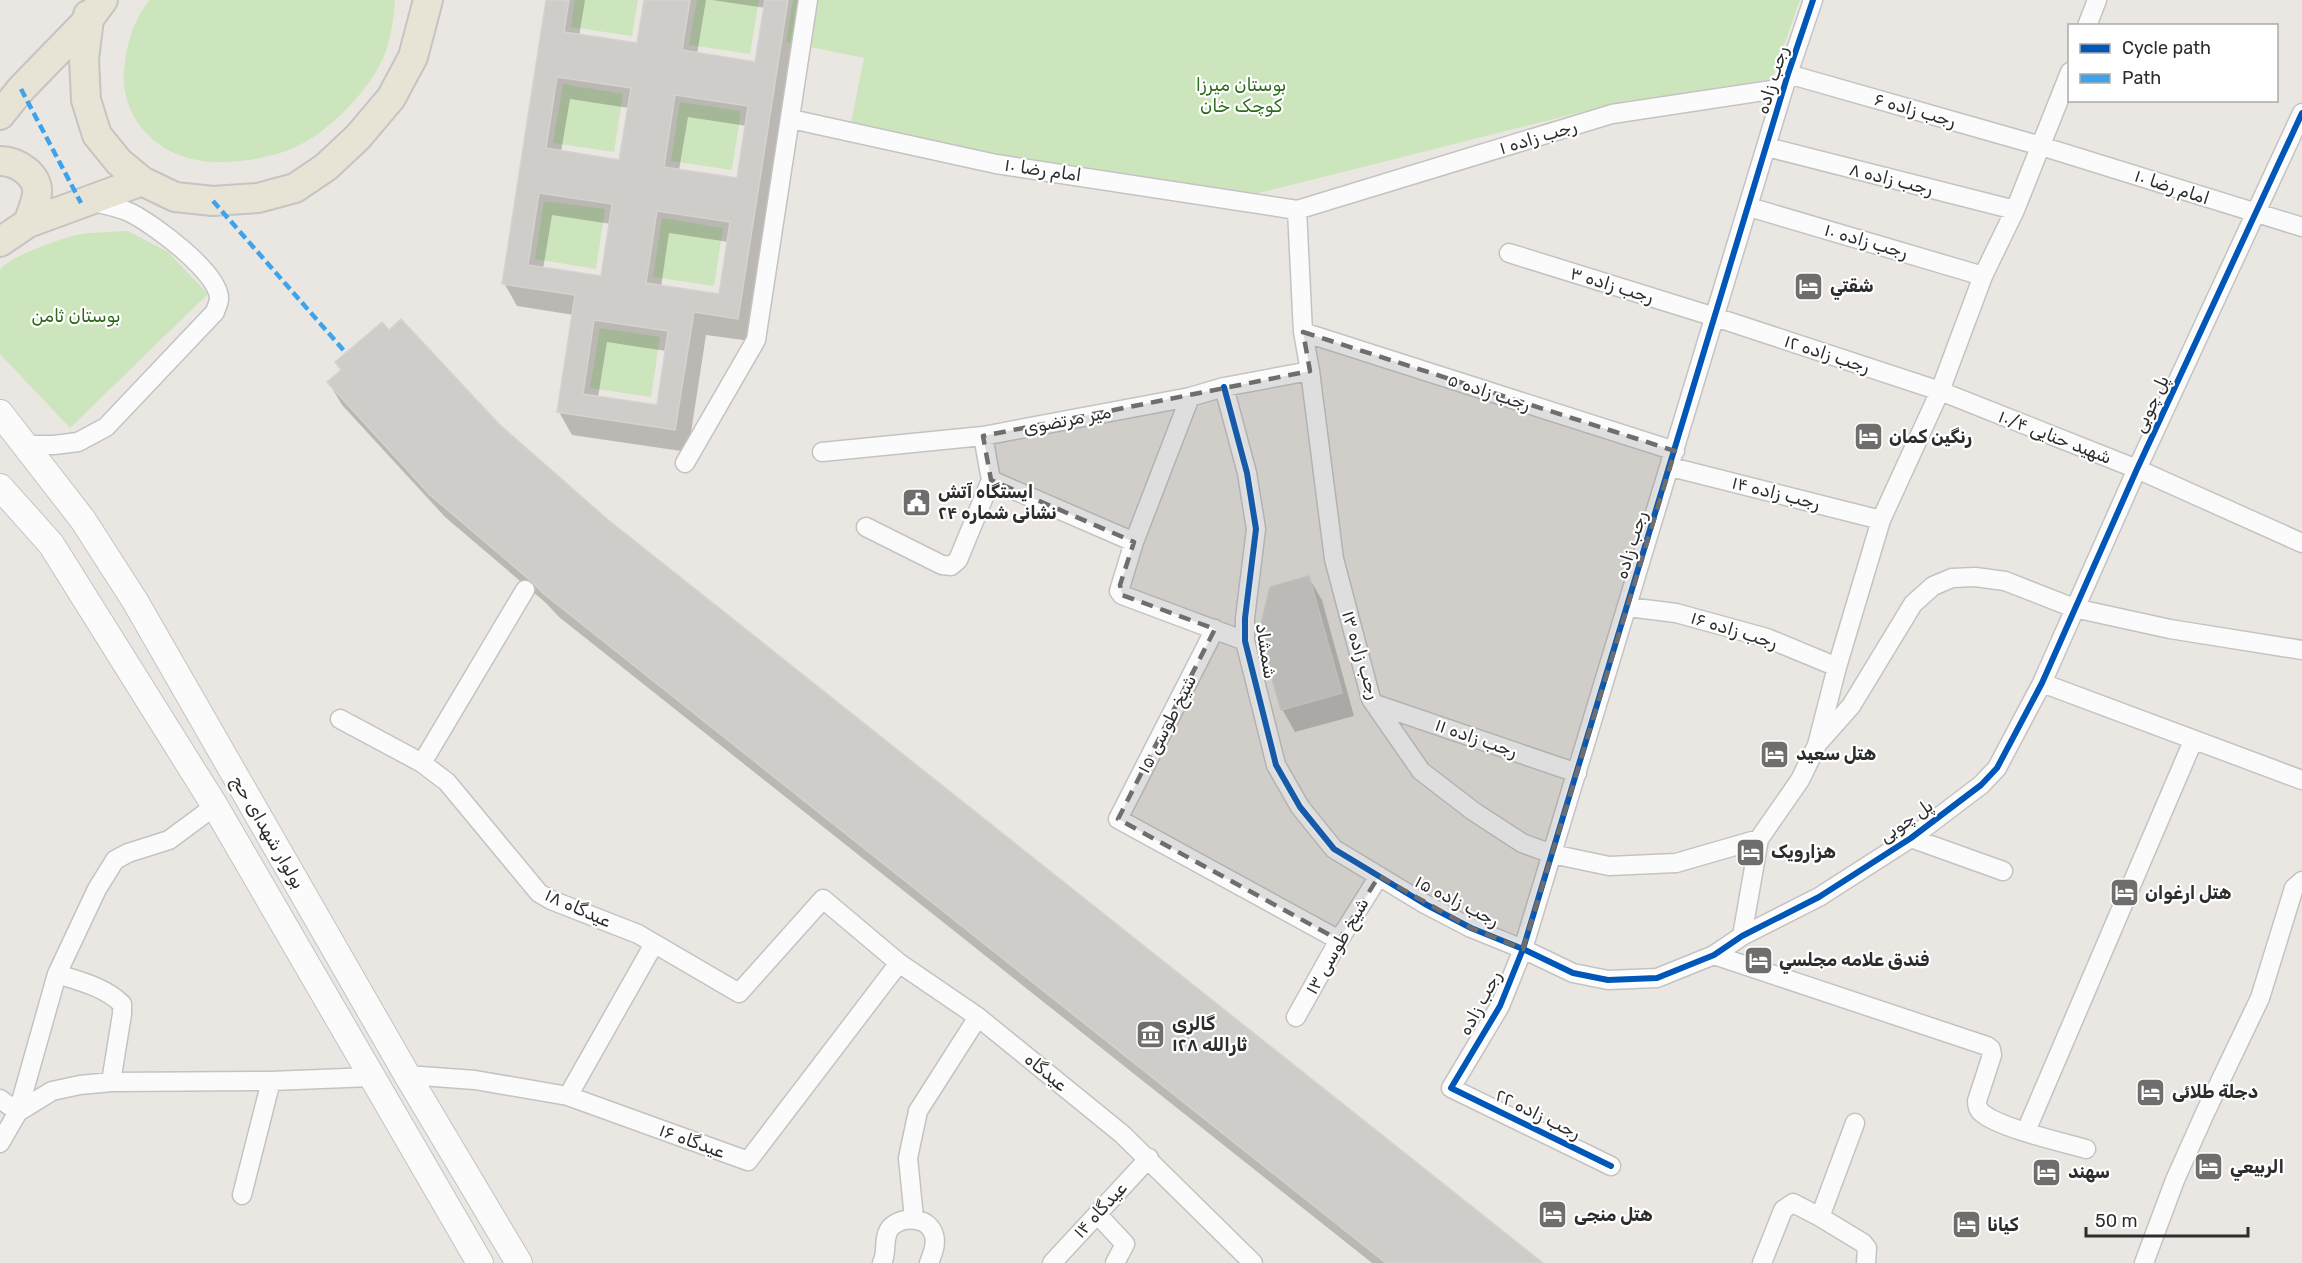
<svg xmlns="http://www.w3.org/2000/svg" width="2302" height="1263" font-family="Rubik,Cairo,sans-serif">
  <style>
    .green { fill: #cde5bc }
    .shadow { fill: #0003; fill-rule: evenodd }
    .building { fill: #cfcdc9; stroke: #d5d3cf; stroke-width: 1.5; fill-rule: evenodd }
    .lines { fill: none; stroke-linecap: round; stroke-linejoin: round }
    .street-casing { stroke: #c4c3c3; stroke-width: 21 }
    .secondary-casing { stroke: #c4c3c3; stroke-width: 28 }
    .primary-casing { stroke: #c6c4c3; stroke-width: 32 }
    .street { stroke: #fcfbfb; stroke-width: 18 }
    .secondary { stroke: #fcfbfb; stroke-width: 26 }
    .primary { stroke: #e7e3d5; stroke-width: 28 }
    .quiet { stroke: #3ea3eb; stroke-width: 4.5; stroke-dasharray: 9 4.5; stroke-linecap: butt }
    .cycleway-casing { stroke: #fff; stroke-width: 10 }
    .cycleway { stroke: #0057b8; stroke-width: 6 }
    .marked { fill: #6f6e6c; fill-opacity: 0.2; stroke: #6f6e6c; stroke-width: 4.5; stroke-dasharray: 12 8; stroke-linejoin: round }
    .labels { text-anchor: middle; stroke-width: 4.5; stroke-linejoin: round; paint-order: stroke }
    .street-label { font-size: 18px; fill: #2d2d2d; stroke: #fff }
    .park-label { font-size: 18px; fill: #2c6b1b; stroke: #fff }
    .poi-label { font-size: 18px; font-weight: bold; fill: #2d2d2d; stroke: #fff; text-anchor: start }
  </style>
  <rect width="100%" height="100%" fill="#eae7e2"/>
  <path class="green" d="M 150,0 L 395,0 C 394,15 392,31 388,45 C 377,84 329,134 291,149 C 264,160 217,167 188,158 C 145,146 117,106 125,62 C 128,39 135,17 150,0 Z
    M 575,0 L 638,0 L 632,36 L 571,27 Z
    M 697,0 L 759,0 L 750,54 L 689,45 Z
    M 793,0 L 1800,0 L 1772,79 L 1610,105 L 1259,193 L 1063,176 L 963,162 L 847,142 L 864,58 L 786,42 Z
    M 563,84 L 623,94 L 614,152 L 553,143 Z
    M 680,102 L 741,111 L 732,170 L 671,161 Z
    M 544,201 L 605,209 L 596,269 L 535,259 Z
    M 662,218 L 723,228 L 714,286 L 653,277 Z
    M 128,231 L 168,252 L 208,294 L 70,428 L 0,354 L 0,270 C 8,257 64,237 81,234 C 96,232 112,232 128,231 Z
    M 600,328 L 660,337 L 651,397 L 590,388 Z"/>
  <path class="shadow" d="M 548,0 L 585,0 L 579,36 L 639,45 L 646,0 L 706,0 L 697,54 L 757,63 L 765,8 L 712,0 L 804,0 L 751,341 L 706,335 L 688,452 L 572,435 L 559,412 L 574,315 L 517,306 L 504,283 ZM 570,99 L 629,108 L 621,161 L 561,152 ZM 688,117 L 747,126 L 739,179 L 679,170 ZM 552,215 L 611,224 L 603,278 L 543,269 ZM 669,233 L 729,242 L 720,295 L 661,287 ZM 607,342 L 666,351 L 658,406 L 598,397 Z
    M 337,363 L 498,425 L 606,520 L 1541,1263 L 1372,1263 L 559,617 L 546,603 L 445,517 L 342,405 L 329,383 L 342,372 Z
    M 1309,578 L 1322,600 L 1354,716 L 1295,732 L 1282,709 Z"/>
  <path class="building" d="M 546,0 L 569,0 L 564,32 L 637,43 L 644,0 L 690,0 L 682,50 L 755,62 L 765,0 L 788,0 L 738,319 L 694,312 L 675,430 L 557,412 L 575,295 L 502,284 ZM 557,77 L 631,88 L 619,160 L 546,148 ZM 675,95 L 748,106 L 737,178 L 664,167 ZM 539,193 L 612,204 L 601,276 L 528,265 ZM 657,211 L 730,222 L 719,294 L 646,283 ZM 594,320 L 668,331 L 657,405 L 583,394 Z
    M 401,319 L 499,424 L 607,519 L 1543,1263 L 1386,1263 L 544,594 L 531,581 L 430,495 L 327,382 L 341,370 L 335,362 L 382,322 L 389,330 Z
    M 1309,576 L 1342,693 L 1281,710 L 1259,632 L 1270,587 Z"/>
  <g class="lines">
    <defs>
      <path id="street" d="M 2087,26 L 2097,0
        M 1788,74 L 2041,146 L 2302,227
        M 791,119 L 996,164 L 1297,210 L 1612,114 L 1784,88
        M 1767,147 L 2015,210
        M 1749,207 L 1983,276
        M 1297,210 L 1303,332 L 1310,371 L 1334,559 L 1371,699 L 1421,771 L 1473,811 L 1522,843 L 1552,854 L 1609,866 L 1676,863 L 1759,839
        M 1509,253 L 1715,317 L 1940,391 L 2137,469 L 2302,543
        M 1303,332 L 1675,451
        M 1224,387 L 1247,473 L 1256,529 L 1245,618 L 1245,641 L 1276,765 L 1300,807 L 1334,849 L 1425,904 L 1471,928 L 1523,949 L 1573,973 L 1608,980 L 1657,978 L 1714,955 L 1742,936 L 1819,897 L 1911,838 L 1981,785 L 1997,768 L 2042,683 L 2137,469 L 2302,113
        M 1190,397 L 1134,542 L 1119,591 L 1122,595 L 1245,641
        M 24,445 L 54,445 L 78,442 L 106,427 L 215,312 C 216,308 219,303 219,299 C 220,273 153,224 131,213 C 119,207 104,205 91,201
        M 822,452 L 983,436 L 1190,397 L 1224,387 L 1310,371
        M 685,463 L 756,340 L 808,0
        M 1671,467 L 1881,520
        M 991,480 L 1134,542
        M 866,527 L 942,565 L 951,566 L 958,560 L 991,480 L 983,436
        M 1628,607 L 1676,613 L 1767,638 L 1837,667
        M 1215,629 L 1118,819 L 1339,940
        M 2042,683 L 2302,780
        M 1375,704 L 1577,773
        M 340,719 L 422,763 L 447,782 L 539,893 L 551,900 L 638,934 L 739,993 L 823,899 L 899,963 L 978,1017 L 1122,1134 L 1253,1263
        M 1819,742 L 1851,706 L 1913,604 L 1933,586 L 1952,578 L 1975,577 L 2005,581 L 2074,608 L 2170,629 L 2302,650
        M 422,763 L 525,590
        M 1911,838 L 2003,871
        M 1742,936 L 1759,839 L 1800,780 L 1817,745 L 1837,667 L 1881,520 L 1940,391 L 1983,276 L 2015,210 L 2070,72
        M 1714,955 L 1987,1046 L 1991,1049 L 1992,1055 L 1977,1101 C 1977,1106 1978,1110 1982,1113 C 2000,1128 2061,1142 2086,1149
        M 1296,1017 L 1339,940 L 1379,876
        M 407,1075 L 475,1080 L 568,1096 L 748,1161 L 899,963
        M 111,1082 L 122,1014 L 122,1004 C 105,987 79,981 57,974 L 97,889 L 115,860 L 128,853 L 169,840 L 215,806
        M 568,1096 L 654,944
        M 0,1099 L 18,1112
        M 18,1112 L 52,1091 L 80,1085 L 111,1082 L 271,1081 L 371,1077
        M 1855,1123 L 1820,1217 L 1863,1243 L 1867,1248 L 1866,1263
        M 2026,1131 L 2193,741
        M 0,1143 L 18,1112 L 57,974
        M 1611,1166 L 1451,1088 L 1500,1006 L 1523,949 L 1788,74 L 1813,0
        M 242,1195 L 271,1081
        M 1097,1214 L 1125,1244 L 1115,1263
        M 914,1218 L 908,1158 L 918,1111 L 978,1017
        M 882,1263 C 888,1252 882,1237 891,1227 C 904,1215 929,1217 934,1235 C 937,1245 932,1255 929,1263
        M 1052,1263 L 1149,1158
        M 1762,1263 L 1783,1210 L 1793,1203 L 1820,1217
        M 2144,1263 L 2175,1180 L 2205,1113 L 2260,998 L 2294,888 L 2302,881"/>
      <path id="secondary" d="M 0,413 L 83,520 L 135,601 L 407,1075 L 519,1263
        M 0,487 L 51,544 L 215,806 L 480,1263"/>
      <path id="primary" d="M 103,0 L 89,19 L 84,59 L 86,100 L 97,135 L 119,162 L 142,181 L 175,197 L 213,201 L 258,198 L 295,188 L 326,167 L 358,137 L 391,98 L 413,57 L 428,0
        M 0,115 L 21,89 L 89,19 L 88,15
        M 0,161 C 17,161 39,175 37,194 C 36,203 31,214 28,223
        M 0,242 L 28,223 L 142,181"/>
    </defs>
    <use href="#street" class="street-casing"/>
    <use href="#secondary" class="secondary-casing"/>
    <use href="#primary" class="primary-casing"/>
    <use href="#street" class="street"/>
    <use href="#secondary" class="secondary"/>
    <use href="#primary" class="primary"/>
    <path class="quiet" d="M 21,89 L 81,203
      M 213,201 L 346,353"/>
    <defs>
      <path id="cycleway" d="M 1224,387 L 1247,473 L 1256,529 L 1245,618 L 1245,641 L 1276,765 L 1300,807 L 1334,849 L 1425,904 L 1471,928 L 1523,949 L 1573,973 L 1608,980 L 1657,978 L 1714,955 L 1742,936 L 1819,897 L 1911,838 L 1981,785 L 1997,768 L 2042,683 L 2137,469 L 2302,113
        M 1611,1166 L 1451,1088 L 1500,1006 L 1523,949 L 1788,74 L 1813,0"/>
    </defs>
    <use href="#cycleway" class="cycleway-casing"/>
    <use href="#cycleway" class="cycleway"/>
  </g>
  <path class="marked" d="M 1303,332 L 1675,451 L 1523,949 L 1471,928 L 1379,876 L 1339,940 L 1118,819 L 1215,629 L 1122,595 L 1120,585 L 1134,542 L 991,480 L 983,436 L 1310,371 Z"/>
  <defs>
    <symbol id="hotel-square" viewBox="-11 -11 22 22"><rect x="-9" y="-9" width="18" height="18" rx="4" fill="#6f6e6c" stroke="#fff"/><path d="M-6-4.5h1.5V1H6V5H4.5V3h-9V5H-6ZM-4 0a1.8 1.8 0 1 1 3.6 0ZM.5 0V-2.5h3Q6-2.5 6 0Z" fill="#fff"/></symbol>
    <symbol id="civic-square" viewBox="-11 -11 22 22"><rect x="-9" y="-9" width="18" height="18" rx="4" fill="#6f6e6c" stroke="#fff"/><path d="M-.6-6.5H3V-4.5H.6V-3L4-1V1h2V6H-6V1h2V-1L-.6-3ZM-1.2 2.5V6h2.4V2.5Z" fill="#fff"/></symbol>
    <symbol id="museum-square" viewBox="-11 -11 22 22"><rect x="-9" y="-9" width="18" height="18" rx="4" fill="#6f6e6c" stroke="#fff"/><path d="M0-6L6-3V-2H-6V-3ZM-5-1h2V3h-2ZM-1-1h2V3h-2ZM3-1h2V3H3ZM-6 4H6V6H-6Z" fill="#fff"/></symbol>
  </defs>
  <g fill-rule="evenodd">
    <use href="#hotel-square" x="1792" y="270" width="33" height="33"/>
    <use href="#hotel-square" x="1852" y="420" width="33" height="33"/>
    <use href="#civic-square" x="900" y="486" width="33" height="33"/>
    <use href="#hotel-square" x="1758" y="738" width="33" height="33"/>
    <use href="#hotel-square" x="1734" y="836" width="33" height="33"/>
    <use href="#hotel-square" x="2108" y="876" width="33" height="33"/>
    <use href="#hotel-square" x="1742" y="944" width="33" height="33"/>
    <use href="#museum-square" x="1134" y="1018" width="33" height="33"/>
    <use href="#hotel-square" x="2134" y="1076" width="33" height="33"/>
    <use href="#hotel-square" x="2192" y="1150" width="33" height="33"/>
    <use href="#hotel-square" x="2030" y="1156" width="33" height="33"/>
    <use href="#hotel-square" x="1536" y="1198" width="33" height="33"/>
    <use href="#hotel-square" x="1950" y="1208" width="33" height="33"/>
  </g>
  <g class="labels">
    <g class="street-label">
      <text transform="translate(1772 80) rotate(-73)" y="6">رجب زاده</text>
      <text transform="translate(1915 110) rotate(16)" y="6">رجب زاده ۶</text>
      <text transform="translate(1538 137) rotate(-17)" y="6">رجب زاده ۱</text>
      <text transform="translate(1043 170) rotate(8)" y="6">امام رضا ۱۰</text>
      <text transform="translate(1891 179) rotate(14)" y="6">رجب زاده ۸</text>
      <text transform="translate(2172 187) rotate(18)" y="6">امام رضا ۱۰</text>
      <text transform="translate(1866 241) rotate(16)" y="6">رجب زاده ۱۰</text>
      <text transform="translate(1612 285) rotate(17)" y="6">رجب زاده ۳</text>
      <text transform="translate(1827 354) rotate(18)" y="6">رجب زاده ۱۲</text>
      <text transform="translate(1489 392) rotate(18)" y="6">رجب زاده ۵</text>
      <text transform="translate(2151 404) rotate(-65)" y="6">پل چوبی</text>
      <text transform="translate(1067 420) rotate(-11)" y="6">میر مرتضوی</text>
      <text transform="translate(2055 437) rotate(21)" y="6">شهید حنایی ۱۰/۴</text>
      <text transform="translate(1776 493) rotate(14)" y="6">رجب زاده ۱۴</text>
      <text transform="translate(1631 545) rotate(-73)" y="6">رجب زاده</text>
      <text transform="translate(1734 630) rotate(17)" y="6">رجب زاده ۱۶</text>
      <text transform="translate(1266 651) rotate(81)" y="6">شمشاد</text>
      <text transform="translate(1361 655) rotate(73)" y="6">رجب زاده ۱۳</text>
      <text transform="translate(1167 724) rotate(-63)" y="6">۱۵ شیخ طوسی</text>
      <text transform="translate(1476 738) rotate(19)" y="6">رجب زاده ۱۱</text>
      <text transform="translate(1906 821) rotate(-35)" y="6">پل چوبی</text>
      <text transform="translate(268 832) rotate(60)" y="6">بولوار شهدای حج</text>
      <text transform="translate(1457 901) rotate(27)" y="6">رجب زاده ۱۵</text>
      <text transform="translate(578 908) rotate(24)" y="6">عیدگاه ۱۸</text>
      <text transform="translate(1337 946) rotate(-60)" y="6">شیخ طوسی ۱۳</text>
      <text transform="translate(1480 1003) rotate(-62)" y="6">رجب زاده</text>
      <text transform="translate(1046 1072) rotate(39)" y="6">عیدگاه</text>
      <text transform="translate(1538 1114) rotate(26)" y="6">رجب زاده ۲۲</text>
      <text transform="translate(692 1141) rotate(20)" y="6">عیدگاه ۱۶</text>
      <text transform="translate(1100 1210) rotate(-47)" y="6">عیدگاه ۱۴</text>
    </g>
    <g class="park-label">
      <text x="1241" y="91">بوستان میرزا<tspan x="1241" dy="21">کوچک خان</tspan></text>
      <text x="76" y="322">بوستان ثامن</text>
    </g>
    <g class="poi-label">
      <text x="1830" y="292">شقتي</text>
      <text x="1889" y="443">رنگین کمان</text>
      <text x="938" y="498">ایستگاه آتش<tspan x="938" dy="21">نشانی شماره ۲۴</tspan></text>
      <text x="1796" y="760">هتل سعید</text>
      <text x="1771" y="858">هزارویک</text>
      <text x="2145" y="899">هتل ارغوان</text>
      <text x="1779" y="966">فندق علامه مجلسي</text>
      <text x="1172" y="1030">گالری<tspan x="1172" dy="21">ثارالله ۱۲۸</tspan></text>
      <text x="2172" y="1098">دجلة طلائی</text>
      <text x="2230" y="1173">الربيعي</text>
      <text x="2068" y="1178">سهند</text>
      <text x="1574" y="1221">هتل منجی</text>
      <text x="1987" y="1231">كيانا</text>
    </g>
  </g>
  <rect x="2068" y="24" width="210" height="78" fill="#ffffff" stroke="#ababab" stroke-width="1.5"/>
  <rect x="2080" y="44" width="30" height="9" fill="#0057b8" stroke="#ababab" stroke-width="1.5"/>
  <text x="2122" y="54" font-size="18" fill="#2d2d2d">Cycle path</text>
  <rect x="2080" y="74" width="30" height="9" fill="#3ea3eb" stroke="#ababab" stroke-width="1.5"/>
  <text x="2122" y="84" font-size="18" fill="#2d2d2d">Path</text>
  <path d="M2086 1227v9h162v-9" fill="none" stroke="#2d2d2d" stroke-width="3"/>
  <text x="2095" y="1227" font-size="18" fill="#2d2d2d" stroke="#ffffff" stroke-width="4.5" paint-order="stroke">50 m</text>
</svg>
